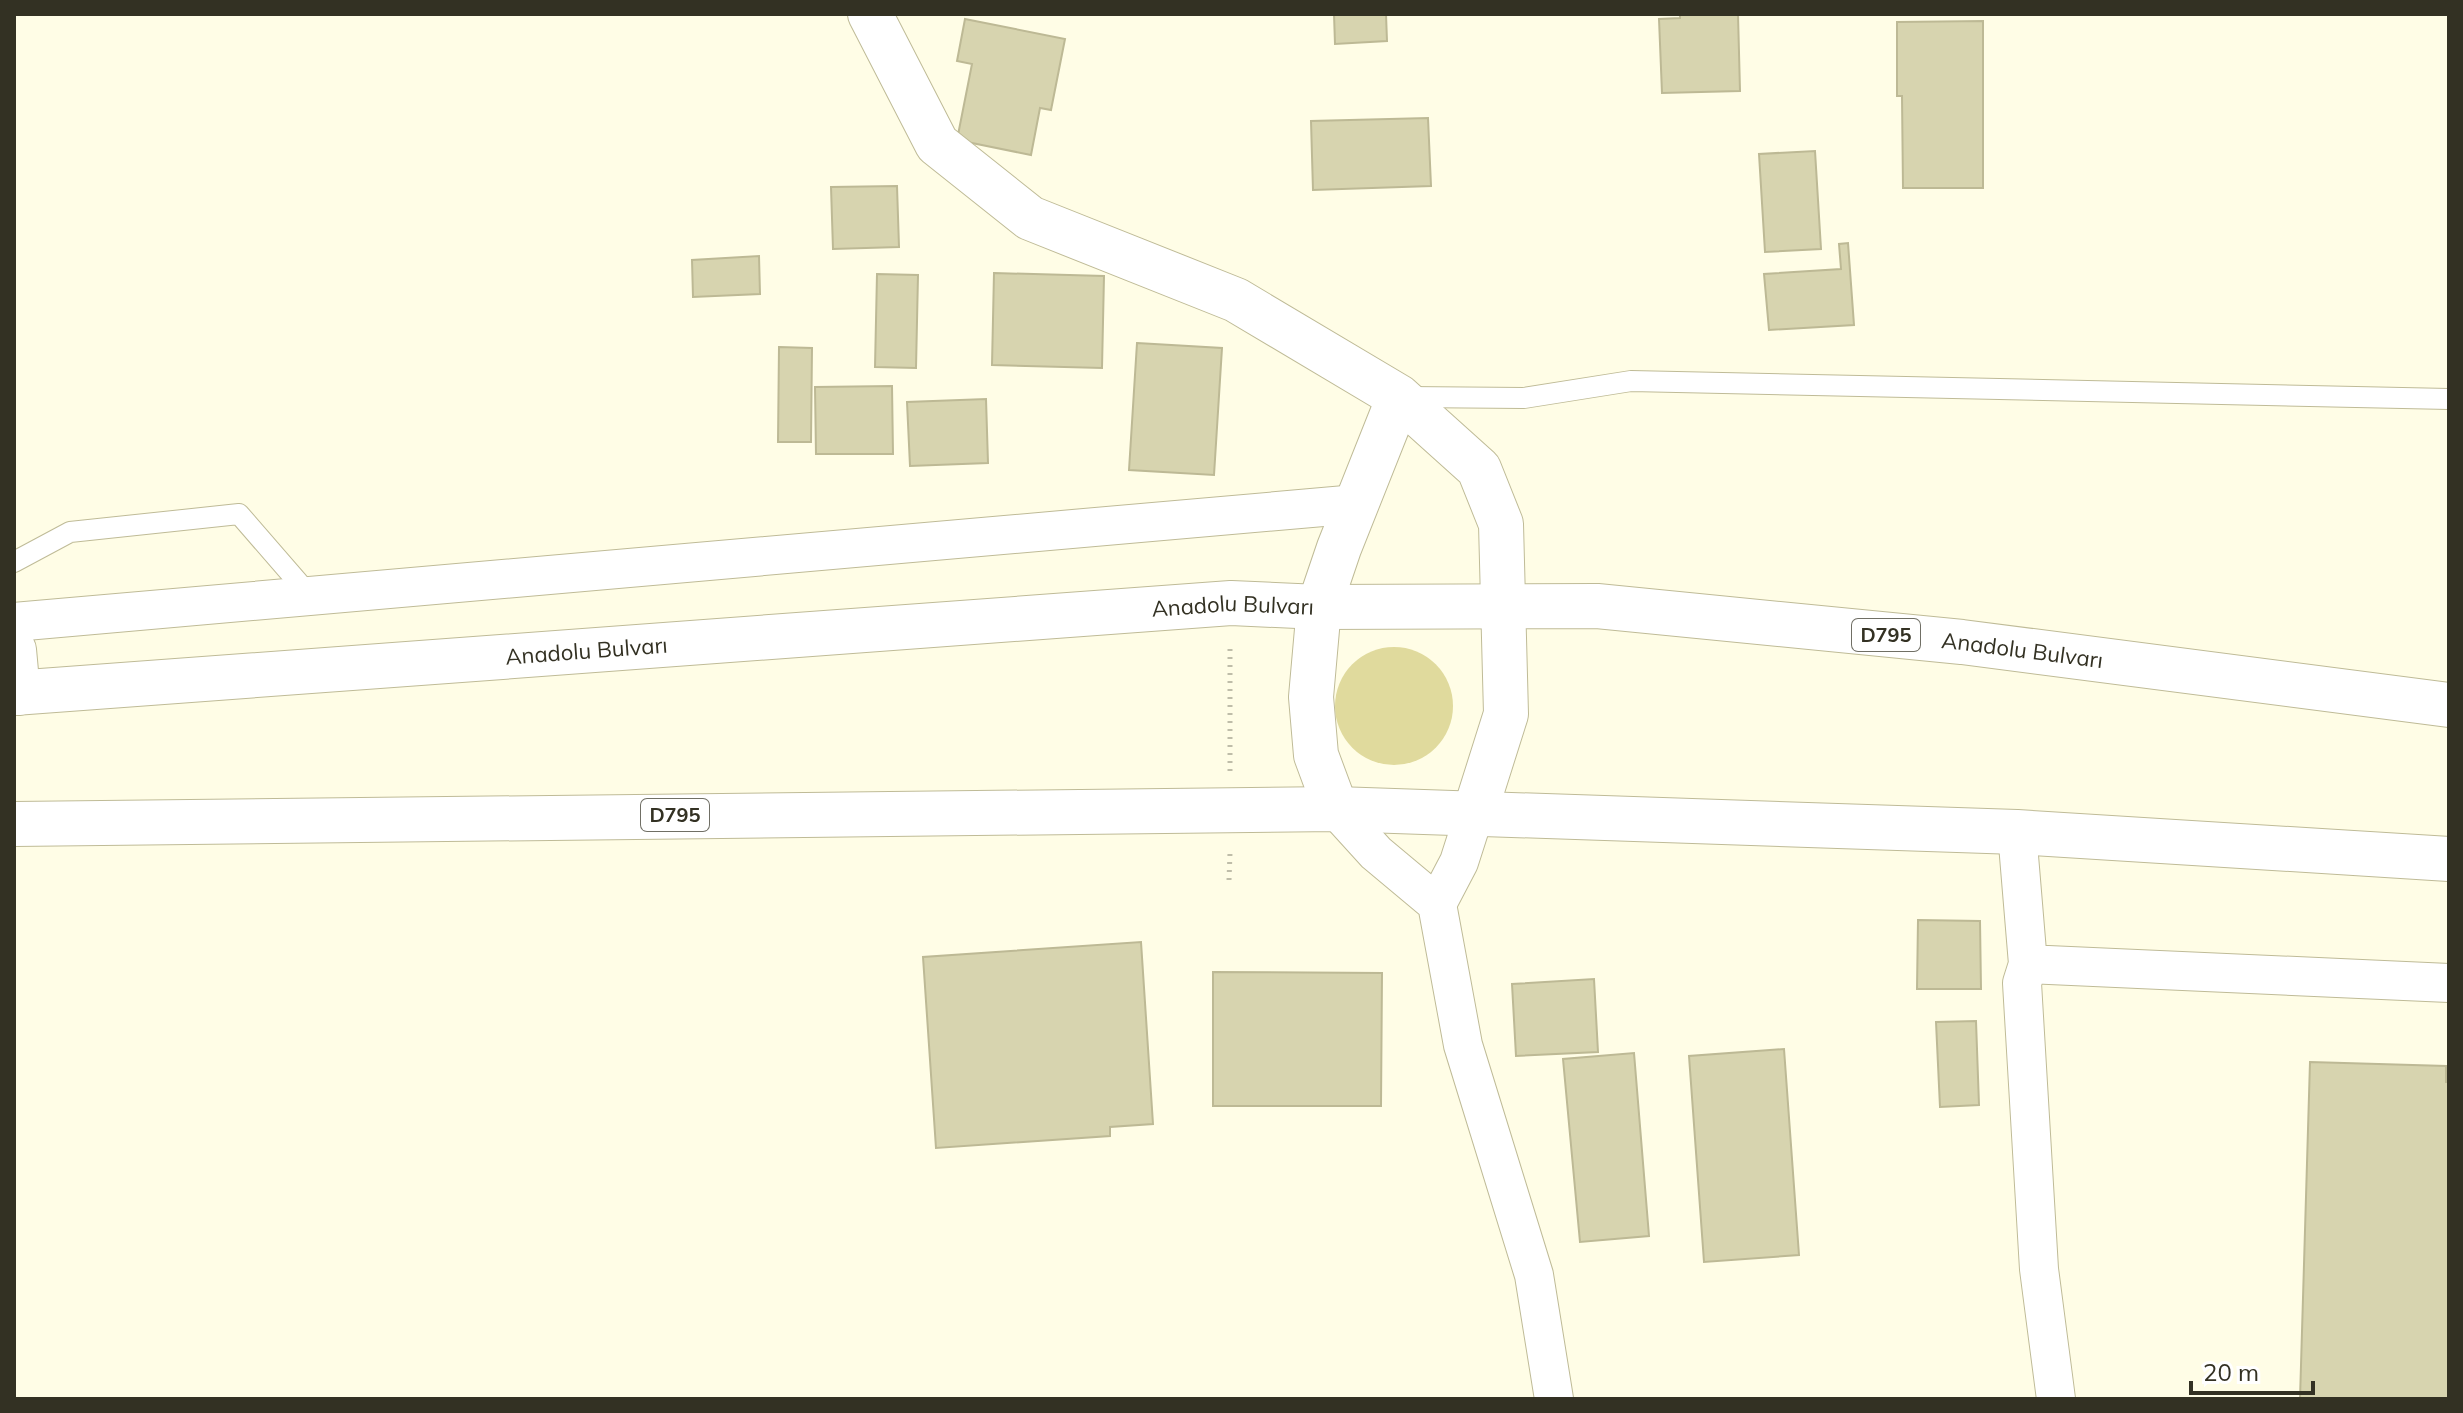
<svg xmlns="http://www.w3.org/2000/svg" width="2463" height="1413" font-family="Mulish,sans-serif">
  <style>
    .green { fill: #e0da9d }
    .building { fill: #d7d4af; stroke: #bdb995; stroke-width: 2 }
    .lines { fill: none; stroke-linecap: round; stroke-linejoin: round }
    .lane-casing { stroke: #bfbb97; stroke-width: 22 }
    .street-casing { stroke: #bfbb97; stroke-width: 40 }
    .secondary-casing { stroke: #bfbb97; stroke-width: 46 }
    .highway-casing { stroke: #bfbb97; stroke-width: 46 }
    .path { stroke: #bfbda9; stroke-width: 5; stroke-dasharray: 2 6; stroke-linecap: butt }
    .lane { stroke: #fff; stroke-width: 20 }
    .street { stroke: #fff; stroke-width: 38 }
    .secondary { stroke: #fff; stroke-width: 44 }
    .highway { stroke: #fff; stroke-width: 44 }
    .labels { text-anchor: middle; stroke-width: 6; stroke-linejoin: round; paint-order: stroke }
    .shield { fill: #fff; stroke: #706f65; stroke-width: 2 }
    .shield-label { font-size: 20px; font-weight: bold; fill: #333123 }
    .street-label { font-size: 22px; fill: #333123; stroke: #fff }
  </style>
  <rect width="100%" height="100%" fill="#fffde6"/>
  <path class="green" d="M1335 706a59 59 0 1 1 118 0a59 59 0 1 1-118 0Z"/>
  <path class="building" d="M 1334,14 L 1386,14 L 1387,41 L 1335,44 Z
    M 1680,14 L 1738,14 L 1740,91 L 1662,93 L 1659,19 L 1680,18 Z
    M 965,19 L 1065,39 L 1051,110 L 1040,108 L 1031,155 L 957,140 L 972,64 L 957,61 Z
    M 1983,21 L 1983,188 L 1903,188 L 1902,96 L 1897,96 L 1897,22 Z
    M 1428,118 L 1431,186 L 1313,190 L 1311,121 Z
    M 1815,151 L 1821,249 L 1765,252 L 1759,154 Z
    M 897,186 L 899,247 L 833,249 L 831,187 Z
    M 1848,243 L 1854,325 L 1769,330 L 1764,274 L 1841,269 L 1839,244 Z
    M 759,256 L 760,294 L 693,297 L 692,260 Z
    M 994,273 L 1104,276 L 1102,368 L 992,365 Z
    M 877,274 L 918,275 L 916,368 L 875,367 Z
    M 1137,343 L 1222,348 L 1214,475 L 1129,470 Z
    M 779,347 L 812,348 L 811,442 L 778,442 Z
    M 892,386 L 893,454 L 816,454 L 815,387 Z
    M 986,399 L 988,463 L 910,466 L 907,402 Z
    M 1918,920 L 1980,921 L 1981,989 L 1917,989 Z
    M 1141,942 L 1153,1124 L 1110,1127 L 1110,1136 L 936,1148 L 923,957 Z
    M 1213,972 L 1382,973 L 1381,1106 L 1213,1106 Z
    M 1594,979 L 1598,1052 L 1516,1056 L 1512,984 Z
    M 1976,1021 L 1979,1105 L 1940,1107 L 1936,1022 Z
    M 1784,1049 L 1799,1255 L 1704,1262 L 1689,1056 Z
    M 1634,1053 L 1649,1236 L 1580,1242 L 1563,1059 Z
    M 2310,1062 L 2446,1066 L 2446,1082 L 2449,1082 L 2449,1399 L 2300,1399 Z"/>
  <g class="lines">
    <defs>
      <path id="lane" d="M 1407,397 L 1524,398 L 1631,381 L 2449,399
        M 14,562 L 70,532 L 239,514 L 311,597"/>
      <path id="street" d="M 14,622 L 1357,504
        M 1336,809 L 1376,853 L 1437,904
        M 1475,812 L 1459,862 L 1437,904 L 1463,1045 L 1534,1275 L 1554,1399
        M 2017,832 L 2028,964 L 2022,983 L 2039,1269 L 2056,1399
        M 2028,964 L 2449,983"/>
      <path id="secondary" d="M 870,14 L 937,144 L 1030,218 L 1236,300 L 1399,397 L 1479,469 L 1501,524 L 1506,714 L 1475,812
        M 14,650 L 18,693
        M 1336,809 L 1316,755 L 1311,697 L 1319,607 L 1339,548 L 1399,397"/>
      <g id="highway">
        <path id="s1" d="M 14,693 L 1231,603 L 1319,607 L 1597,606 L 1962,642 L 2449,705"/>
        <path d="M 14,824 L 1336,809 L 2017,832 L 2449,859"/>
      </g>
    </defs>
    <use href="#lane" class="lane-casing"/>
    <use href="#street" class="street-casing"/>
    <use href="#secondary" class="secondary-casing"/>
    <use href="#highway" class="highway-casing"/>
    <path class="path" d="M 1230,771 L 1230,645
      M 1229,880 L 1230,853"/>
    <use href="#lane" class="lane"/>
    <use href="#street" class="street"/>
    <use href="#secondary" class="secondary"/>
    <use href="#highway" class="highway"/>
  </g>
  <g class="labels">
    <g class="shield">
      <rect x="1852" y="619" width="68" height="32" rx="6"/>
      <rect x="641" y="799" width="68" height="32" rx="6"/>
    </g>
    <g class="shield-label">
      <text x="1886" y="642">D795</text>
      <text x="675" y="822">D795</text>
    </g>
    <g class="street-label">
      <text dy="8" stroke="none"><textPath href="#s1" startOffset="1222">Anadolu Bulvarı</textPath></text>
      <text dy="8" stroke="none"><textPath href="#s1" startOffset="574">Anadolu Bulvarı</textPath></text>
      <text dy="8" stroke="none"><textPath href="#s1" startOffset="2014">Anadolu Bulvarı</textPath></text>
    </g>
  </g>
  <rect width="2463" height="1413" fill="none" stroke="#333123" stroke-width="32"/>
  <path d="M2191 1381v12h122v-12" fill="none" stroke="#333123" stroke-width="4"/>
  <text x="2203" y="1381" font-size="24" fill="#333123" stroke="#ffffff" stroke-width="6" paint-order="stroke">20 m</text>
</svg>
